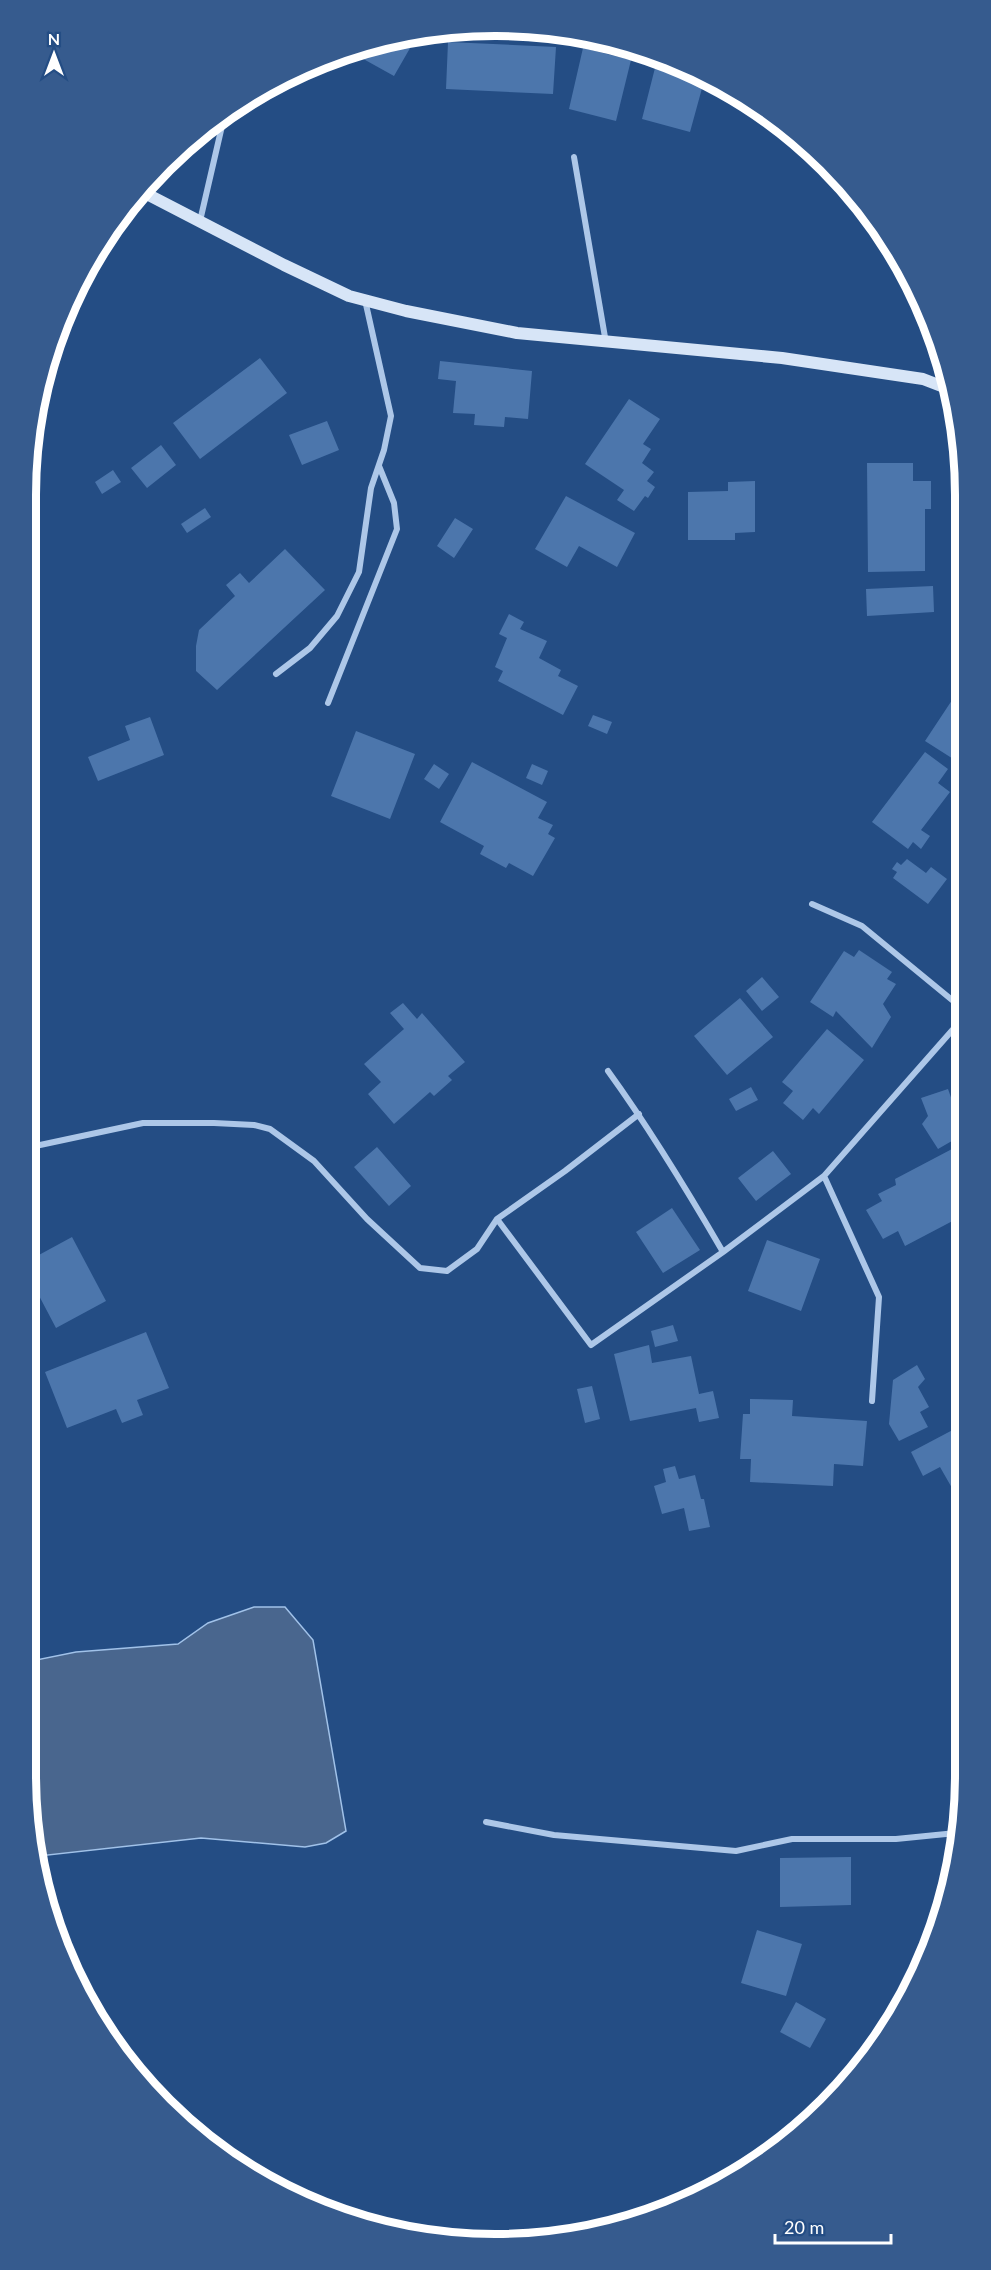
<svg xmlns="http://www.w3.org/2000/svg" width="991" height="2270" font-family="Lato,sans-serif">
  <style>
    .water { fill: #49668e; stroke: #a1c2e9; stroke-width: 1.5 }
    .building { fill: #4c76ac }
    .lines { fill: none; stroke-linecap: round; stroke-linejoin: round }
    .street { stroke: #adc7e8; stroke-width: 6 }
    .secondary { stroke: #d7e5f7; stroke-width: 12 }
    .rim { fill: none; stroke: #fff; stroke-width: 8 }
  </style>
  <rect width="100%" height="100%" fill="#244d84"/>
  <path class="water" d="M 254,1607 L 285,1607 L 313,1640 L 346,1831 L 326,1843 L 305,1847 L 201,1838 L 39,1856 L 26,1774 L 26,1662 L 76,1652 L 178,1644 L 208,1623 Z"/>
  <path class="building" d="M 414,35 L 417,36 L 394,76 L 349,51 L 374,41 Z
    M 448,42 L 556,47 L 553,94 L 446,89 Z
    M 583,48 L 631,60 L 616,121 L 569,109 Z
    M 656,64 L 687,72 L 704,81 L 690,132 L 642,119 Z
    M 260,358 L 287,393 L 200,459 L 173,423 Z
    M 440,361 L 532,371 L 528,419 L 505,417 L 504,427 L 474,425 L 475,414 L 453,413 L 456,381 L 438,379 Z
    M 629,399 L 660,419 L 643,444 L 651,449 L 642,463 L 654,472 L 647,481 L 655,487 L 648,498 L 645,496 L 634,511 L 617,500 L 624,490 L 585,464 Z
    M 327,421 L 339,450 L 302,465 L 289,435 Z
    M 161,445 L 176,465 L 147,488 L 131,468 Z
    M 867,463 L 913,463 L 913,481 L 931,481 L 931,509 L 925,509 L 925,571 L 868,572 Z
    M 113,470 L 121,482 L 102,494 L 95,482 Z
    M 755,481 L 755,532 L 735,533 L 735,540 L 688,540 L 688,492 L 728,491 L 728,482 Z
    M 566,496 L 635,533 L 617,567 L 579,546 L 567,567 L 535,549 Z
    M 205,508 L 211,517 L 187,533 L 181,524 Z
    M 455,518 L 473,529 L 454,558 L 437,546 Z
    M 285,549 L 325,590 L 217,690 L 196,671 L 196,646 L 199,630 L 235,596 L 226,585 L 240,573 L 249,583 Z
    M 933,586 L 934,612 L 867,616 L 866,589 Z
    M 509,614 L 524,622 L 520,629 L 547,641 L 539,658 L 561,670 L 558,676 L 578,686 L 563,715 L 498,681 L 503,671 L 495,667 L 507,638 L 499,634 Z
    M 962,685 L 962,756 L 958,762 L 925,741 Z
    M 593,715 L 612,722 L 607,734 L 588,726 Z
    M 150,717 L 164,755 L 98,781 L 88,757 L 130,740 L 125,726 Z
    M 356,731 L 415,754 L 390,819 L 331,796 Z
    M 925,752 L 948,769 L 938,783 L 950,792 L 921,830 L 930,836 L 921,849 L 913,842 L 908,849 L 872,822 Z
    M 472,762 L 547,802 L 538,818 L 553,825 L 548,834 L 555,838 L 533,876 L 509,863 L 506,868 L 480,854 L 484,846 L 440,822 Z
    M 434,764 L 449,774 L 439,789 L 424,779 Z
    M 532,764 L 548,771 L 542,785 L 526,778 Z
    M 907,859 L 926,873 L 931,867 L 947,879 L 928,904 L 893,878 L 897,872 L 892,869 L 897,862 L 901,865 Z
    M 859,950 L 892,972 L 887,979 L 896,984 L 883,1004 L 891,1017 L 872,1048 L 836,1011 L 833,1017 L 810,1002 L 844,951 L 854,957 Z
    M 762,977 L 779,997 L 762,1011 L 746,991 Z
    M 740,998 L 773,1037 L 727,1075 L 694,1036 Z
    M 403,1003 L 417,1019 L 422,1013 L 465,1062 L 448,1076 L 452,1080 L 434,1096 L 430,1092 L 394,1124 L 368,1094 L 381,1082 L 364,1064 L 404,1029 L 390,1013 Z
    M 827,1029 L 864,1060 L 819,1114 L 813,1108 L 803,1120 L 783,1103 L 793,1091 L 782,1082 Z
    M 751,1087 L 758,1100 L 736,1111 L 729,1099 Z
    M 948,1089 L 964,1134 L 938,1149 L 922,1124 L 928,1116 L 921,1098 Z
    M 377,1147 L 411,1186 L 389,1206 L 354,1167 Z
    M 952,1149 L 964,1166 L 964,1197 L 959,1200 L 964,1209 L 964,1215 L 905,1246 L 898,1231 L 883,1239 L 866,1210 L 882,1201 L 878,1194 L 896,1185 L 895,1179 Z
    M 773,1151 L 791,1174 L 756,1201 L 738,1178 Z
    M 672,1208 L 700,1250 L 663,1273 L 636,1232 Z
    M 72,1237 L 106,1301 L 56,1328 L 26,1271 L 26,1262 Z
    M 767,1240 L 820,1259 L 801,1311 L 748,1291 Z
    M 673,1325 L 678,1341 L 655,1347 L 651,1331 Z
    M 146,1332 L 169,1388 L 137,1400 L 143,1415 L 122,1423 L 116,1409 L 67,1428 L 45,1372 Z
    M 649,1345 L 652,1363 L 691,1356 L 699,1394 L 713,1391 L 719,1418 L 699,1422 L 696,1408 L 630,1421 L 614,1354 Z
    M 917,1365 L 925,1379 L 918,1387 L 929,1407 L 920,1412 L 928,1427 L 899,1441 L 889,1424 L 893,1380 Z
    M 592,1386 L 600,1419 L 585,1423 L 577,1389 Z
    M 750,1399 L 793,1400 L 792,1416 L 867,1421 L 863,1466 L 834,1464 L 833,1486 L 750,1482 L 751,1459 L 740,1459 L 743,1414 L 750,1414 Z
    M 964,1424 L 965,1481 L 952,1488 L 940,1467 L 923,1476 L 911,1452 Z
    M 675,1466 L 679,1479 L 695,1475 L 701,1499 L 704,1499 L 710,1527 L 689,1531 L 684,1508 L 662,1514 L 654,1486 L 666,1482 L 663,1469 Z
    M 851,1857 L 851,1905 L 780,1907 L 780,1858 Z
    M 757,1930 L 802,1944 L 786,1996 L 741,1983 Z
    M 796,2002 L 826,2019 L 810,2048 L 780,2032 Z"/>
  <g class="lines">
    <path class="street" d="M 574,157 L 606,343
      M 200,221 L 225,113
      M 276,674 L 310,648 L 337,616 L 359,572 L 371,488 L 384,450 L 391,416 L 365,300
      M 328,703 L 397,529 L 394,503 L 379,466
      M 812,904 L 862,926 L 963,1009
      M 608,1071 C 650,1129 687,1190 723,1252
      M 26,1148 L 143,1123 L 214,1123 L 254,1125 L 270,1129 L 314,1161 L 367,1219 L 420,1268 L 447,1271 L 477,1249 L 497,1219 L 591,1345 L 723,1252 L 824,1176 L 963,1018
      M 824,1176 L 879,1297 L 872,1401
      M 497,1219 L 565,1171 L 639,1114
      M 486,1822 L 554,1835 L 736,1851 L 792,1839 L 896,1839 L 956,1833"/>
    <path class="secondary" d="M 139,190 L 284,265 L 349,296 L 406,311 L 517,333 L 782,358 L 923,379 L 949,389"/>
  </g>
  <path d="M0 0H991V2270H0ZM495 36H496A459 459 0 0 1 955 495V1775A459 459 0 0 1 496 2234H495A459 459 0 0 1 36 1775V495A459 459 0 0 1 495 36Z" fill="#365b8e" fill-rule="evenodd"/>
  <path class="rim" d="M495 36H496A459 459 0 0 1 955 495V1775A459 459 0 0 1 496 2234H495A459 459 0 0 1 36 1775V495A459 459 0 0 1 495 36Z"/>
  <g transform="translate(54 54)" stroke="#244d84" stroke-width="4.5" paint-order="stroke">
  <path d="M0-4.5L10 22L0 15L-10 22Z" fill="#ffffff"/>
  <text y="-9" font-size="16" font-weight="bold" text-anchor="middle" fill="#ffffff">N</text>
  </g>
  <path d="M775 2234v9h116v-9" fill="none" stroke="#ffffff" stroke-width="3"/>
  <text x="784" y="2234" font-size="18" fill="#ffffff" stroke="#244d84" stroke-width="4.5" paint-order="stroke">20 m</text>
</svg>
